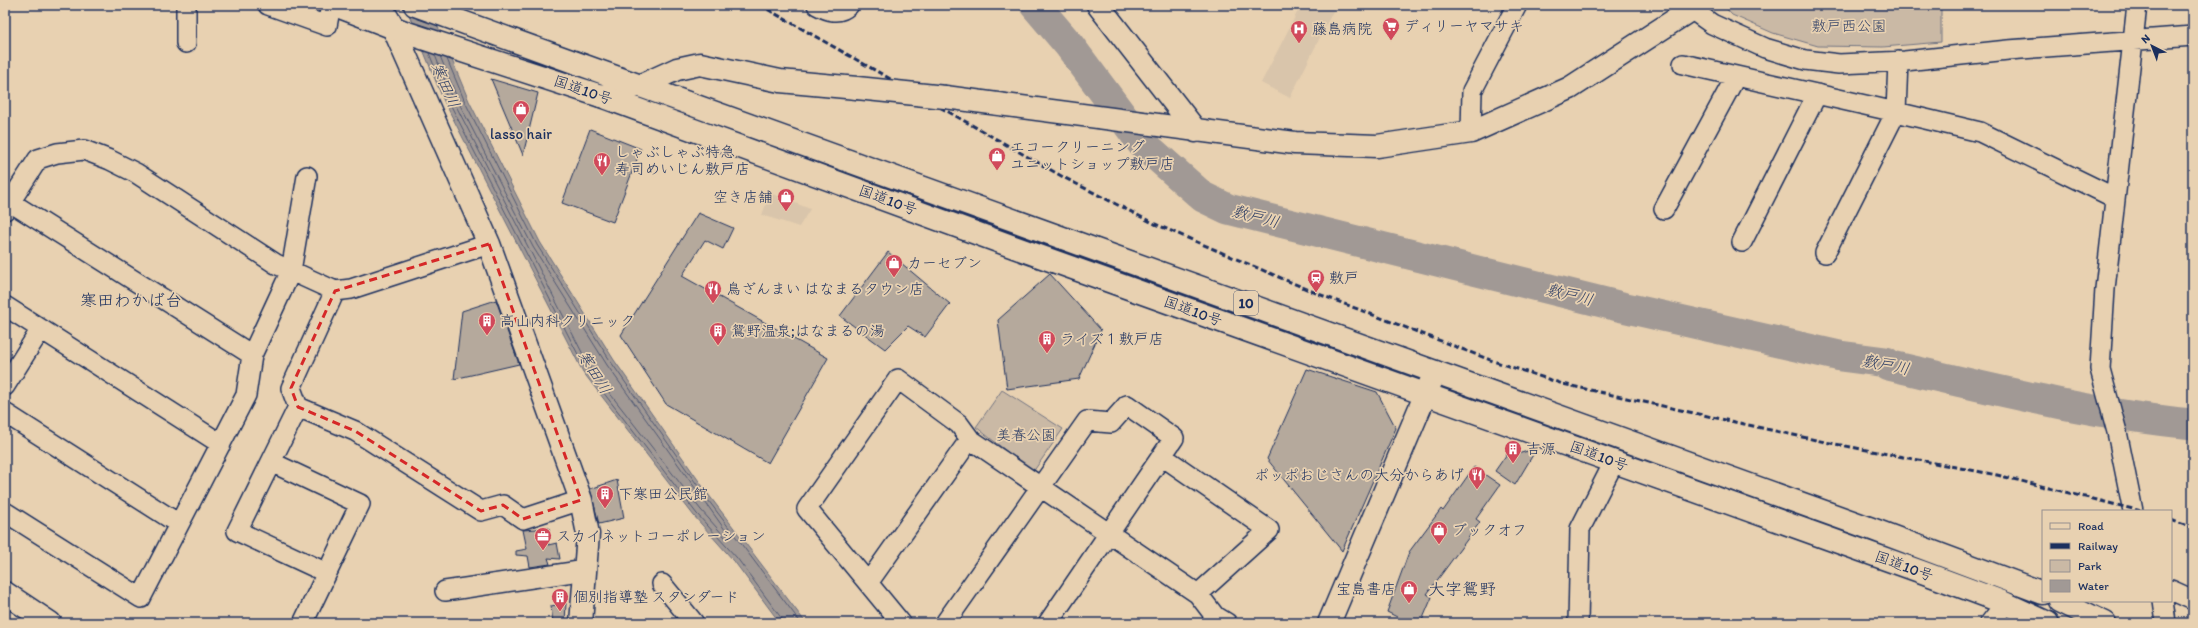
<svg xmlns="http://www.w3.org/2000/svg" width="2198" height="628" font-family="Itim,'Klee One',sans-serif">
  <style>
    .built { fill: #d9c5ab }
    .green { fill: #cab9a5; stroke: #727482 }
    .water { fill: #a19995; stroke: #6b6f7f }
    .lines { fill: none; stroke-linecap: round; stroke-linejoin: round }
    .shore { stroke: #515974; stroke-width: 1 }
    .river { stroke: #a19995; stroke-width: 31 }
    .building { fill: #b5a99c; stroke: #1b2f5e }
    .minor-casing { stroke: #1b2f5e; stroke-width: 22 }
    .tertiary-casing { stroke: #1b2f5e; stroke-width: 25 }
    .secondary-casing { stroke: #1b2f5e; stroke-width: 25 }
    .trunk-casing { stroke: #1b2f5e; stroke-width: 25 }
    .minor { stroke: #e8d1b1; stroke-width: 19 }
    .tertiary { stroke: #e8d1b1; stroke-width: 22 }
    .secondary { stroke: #e8d1b1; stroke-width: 22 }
    .trunk { stroke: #e8d1b1; stroke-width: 22 }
    .rail { stroke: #1b2f5e; stroke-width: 3; stroke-dasharray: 6 3; stroke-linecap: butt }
    .tertiary-bridge-casing { stroke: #1b2f5e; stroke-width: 25; stroke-linecap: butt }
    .tertiary-bridge { stroke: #e8d1b1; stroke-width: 22 }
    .marked { fill: none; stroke: #d62828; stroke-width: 3; stroke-dasharray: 8 5; stroke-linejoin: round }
    .labels { text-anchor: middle; stroke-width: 3.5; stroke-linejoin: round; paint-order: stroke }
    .shield { fill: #e8d1b1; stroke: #586077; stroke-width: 1 }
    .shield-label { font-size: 14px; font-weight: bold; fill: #1b2f5e }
    .poi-label { font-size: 15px; fill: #1b2f5e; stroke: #e8d1b1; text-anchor: start }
    .park-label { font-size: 15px; fill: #354469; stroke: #e8d1b1 }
    .street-label { font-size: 15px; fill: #1b2f5e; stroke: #e8d1b1 }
    .water-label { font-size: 16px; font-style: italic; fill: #2f3f66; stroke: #e8d1b1 }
    .quarter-label { font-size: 17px; fill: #1b2f5e; stroke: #e8d1b1 }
  </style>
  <rect width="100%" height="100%" fill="#e8d1b1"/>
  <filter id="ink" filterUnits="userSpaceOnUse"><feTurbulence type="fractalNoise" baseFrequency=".025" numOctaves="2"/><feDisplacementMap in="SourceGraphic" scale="8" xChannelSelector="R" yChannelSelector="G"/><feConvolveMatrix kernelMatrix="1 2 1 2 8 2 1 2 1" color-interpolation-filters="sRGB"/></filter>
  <g filter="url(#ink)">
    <path class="built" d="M 1301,5 L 1336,5 L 1290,98 L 1261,83 Z
      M 770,193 L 810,209 L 799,227 L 762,215 Z"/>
    <path class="green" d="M 1723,5 L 1941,5 L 1941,42 L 1883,47 L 1818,46 L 1773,33 L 1732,15 Z
      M 1002,390 L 1063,429 L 1033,472 L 976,427 Z"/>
    <path class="water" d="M 405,5 L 429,5 L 469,101 L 540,242 L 614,360 L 708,494 L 806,623 L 780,623 L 734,561 L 694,516 L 583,372 L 443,99 Z"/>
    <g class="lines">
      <path class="shore" d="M 429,53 L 447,98 L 586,370 L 697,514 L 737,558 L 782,619 L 783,623
        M 435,55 L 451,96 L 590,368 L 701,510 L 725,537 L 727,537 L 728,534 L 607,365 L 533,247 L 460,105 L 440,56
        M 447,59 L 465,102 L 537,245 L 611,362 L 705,496 L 801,623"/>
      <path class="river" d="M 1035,5 L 1069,45 L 1142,143 L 1203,197 L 1228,209 L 1622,307 L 1840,356 L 1886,362 L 1888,365 C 1988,388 2090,414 2193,424"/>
    </g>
    <path class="building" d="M 491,79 L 538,93 L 523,155 Z
      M 590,129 L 641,149 L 613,222 L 562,203 Z
      M 698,213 L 733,228 L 723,249 L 705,240 L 682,276 L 828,358 L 768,463 L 666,404 L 621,335 Z
      M 888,252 L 950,304 L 925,337 L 908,326 L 885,349 L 840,316 Z
      M 1050,274 L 1101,330 L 1079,379 L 1007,389 L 998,320 Z
      M 496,300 L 519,364 L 454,379 L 462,311 Z
      M 1307,369 L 1377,392 L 1396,428 L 1342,551 L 1267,459 Z
      M 1537,448 L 1515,485 L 1495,471 L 1509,451 L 1515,455 Z
      M 1474,467 L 1500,485 L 1476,519 L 1480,522 L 1427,594 L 1432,597 L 1421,623 L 1409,623 L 1387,612 L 1409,552 L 1441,509 L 1443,511 Z
      M 617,480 L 624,518 L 599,524 L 590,489 Z
      M 549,528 L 548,545 L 557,543 L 560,559 L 548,558 L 550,564 L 530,567 L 528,556 L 516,555 L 516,551 L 527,549 L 523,530 Z
      M 566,603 L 565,623 L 553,623 L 551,606 Z"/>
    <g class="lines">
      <defs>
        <path id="minor" d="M 186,5 L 186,43
          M 268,5 L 327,26 L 331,5
          M 817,5 C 828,11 839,15 849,5
          M 1691,9 L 1712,24 L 1765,48 L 1805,60 L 1839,64 L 1905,61 L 2008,50 L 2193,36
          M 1683,64 L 1896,112 L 1898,61
          M 1471,132 L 1472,91 L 1517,5
          M 10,202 L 252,355
          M 1664,209 L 1736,76
          M 5,210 L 38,159 L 57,153 L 84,150 L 110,160 L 136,173 L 276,264 L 335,291
          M 1742,242 L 1817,94
          M 1825,253 L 1896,112 L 1980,132 L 2115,198
          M 5,306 L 221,444
          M 5,386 L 41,329
          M 298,407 L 355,431 L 481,511 L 503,505 L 523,519 L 581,500
          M 5,413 L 179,524
          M 1162,456 L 1269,530 L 1198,594
          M 271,462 L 360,504 L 303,623
          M 2133,511 L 2117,432 L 2100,369 L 2105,289 L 2137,5
          M 5,512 L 141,598 L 246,395 L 252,355 L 291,271 L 307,176
          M 327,573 L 237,531 L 298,407 L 291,388 L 335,291 L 351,289 L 489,244
          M 868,583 L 970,439
          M 662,584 L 694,623
          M 2171,590 L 2193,600
          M 445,591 L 586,570
          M 2163,601 L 2166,623
          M 901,623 L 807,509 L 898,379 L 959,424 L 970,439 L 1198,594 L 1214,615 L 1227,623
          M 945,623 L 1087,421 L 1111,423 L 1127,405 L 1174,438 L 1048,623
          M 1578,623 L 1580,529 L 1614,462
          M 1990,623 L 2005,604"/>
        <path id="tertiary" d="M 380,5 L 393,27 L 489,244 L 581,500 L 588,534 L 581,623
          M 1098,5 L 1196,131
          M 601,96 L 642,85 L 677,69 L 700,64 L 780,81 L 857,88
          M 945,97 L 1295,143 L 1377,146 L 1471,132 L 1570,88 L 1698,5
          M 1329,623 L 1435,372"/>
        <path id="secondary" d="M 5,593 L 50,623"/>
        <path id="trunk" d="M 335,5 L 407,33 L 601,96 L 1014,247 L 1922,572 L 2000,601 L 2048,623
          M 415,5 L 1872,529 L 2043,593
          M 2060,601 L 2105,623"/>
      </defs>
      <use href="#minor" class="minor-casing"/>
      <use href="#tertiary" class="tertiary-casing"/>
      <use href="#secondary" class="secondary-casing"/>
      <use href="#trunk" class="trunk-casing"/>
      <use href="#minor" class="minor"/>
      <use href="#tertiary" class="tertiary"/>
      <use href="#secondary" class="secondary"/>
      <use href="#trunk" class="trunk"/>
      <path class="rail" d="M 760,5 L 1065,178 L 1155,224 L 1316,293 L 1493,361 L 1563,384 L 1825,442 L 1997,475 L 2141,511
        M 2171,520 L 2193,528"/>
      <defs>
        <path id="tertiary-bridge" d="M 857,88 L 945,97"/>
      </defs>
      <use href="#tertiary-bridge" class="tertiary-bridge-casing"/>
      <use href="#tertiary-bridge" class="tertiary-bridge"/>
    </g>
  </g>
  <path class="marked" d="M 489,244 L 581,500 L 523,519 L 503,505 L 481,511 L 355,431 L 298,407 L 291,388 L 335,291 Z"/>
  <defs>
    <symbol id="supermarket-pin" viewBox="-11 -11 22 30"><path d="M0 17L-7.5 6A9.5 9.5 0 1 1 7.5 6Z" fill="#d1495b" stroke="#e8d1b1"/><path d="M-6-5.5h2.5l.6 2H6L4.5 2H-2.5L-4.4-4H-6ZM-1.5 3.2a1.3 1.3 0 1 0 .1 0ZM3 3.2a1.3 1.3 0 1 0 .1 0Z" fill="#fff"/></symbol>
    <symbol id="hospital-pin" viewBox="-11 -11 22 30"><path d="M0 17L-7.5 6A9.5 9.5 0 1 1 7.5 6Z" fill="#d1495b" stroke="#e8d1b1"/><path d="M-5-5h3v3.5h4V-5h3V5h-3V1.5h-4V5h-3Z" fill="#fff"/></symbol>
    <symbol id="shop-pin" viewBox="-11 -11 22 30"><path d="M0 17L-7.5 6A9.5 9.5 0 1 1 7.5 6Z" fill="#d1495b" stroke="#e8d1b1"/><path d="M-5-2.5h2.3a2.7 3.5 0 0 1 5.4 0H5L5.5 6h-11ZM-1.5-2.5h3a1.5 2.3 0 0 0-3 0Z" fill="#fff"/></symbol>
    <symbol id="restaurant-pin" viewBox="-11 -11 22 30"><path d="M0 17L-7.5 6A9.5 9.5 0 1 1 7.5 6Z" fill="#d1495b" stroke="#e8d1b1"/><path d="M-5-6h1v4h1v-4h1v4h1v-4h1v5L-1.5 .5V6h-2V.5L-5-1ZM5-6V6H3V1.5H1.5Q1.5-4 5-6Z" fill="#fff"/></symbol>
    <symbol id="station-pin" viewBox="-11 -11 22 30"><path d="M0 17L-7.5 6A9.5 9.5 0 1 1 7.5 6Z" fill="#d1495b" stroke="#e8d1b1"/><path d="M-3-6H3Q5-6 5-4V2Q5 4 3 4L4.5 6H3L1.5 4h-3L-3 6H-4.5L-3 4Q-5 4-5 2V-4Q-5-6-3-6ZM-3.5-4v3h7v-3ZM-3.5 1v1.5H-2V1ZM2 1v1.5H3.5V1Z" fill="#fff"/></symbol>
    <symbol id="building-pin" viewBox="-11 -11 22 30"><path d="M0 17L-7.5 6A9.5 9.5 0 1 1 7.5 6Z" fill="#d1495b" stroke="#e8d1b1"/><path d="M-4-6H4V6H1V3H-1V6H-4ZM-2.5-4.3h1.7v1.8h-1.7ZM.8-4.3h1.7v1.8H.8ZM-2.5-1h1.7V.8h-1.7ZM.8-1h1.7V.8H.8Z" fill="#fff"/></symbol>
    <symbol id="office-pin" viewBox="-11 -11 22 30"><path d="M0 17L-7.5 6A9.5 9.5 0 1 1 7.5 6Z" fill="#d1495b" stroke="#e8d1b1"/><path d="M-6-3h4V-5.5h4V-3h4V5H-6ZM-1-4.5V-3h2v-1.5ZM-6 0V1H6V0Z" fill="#fff"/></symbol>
  </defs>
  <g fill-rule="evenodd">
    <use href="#supermarket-pin" x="1381" y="16" width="20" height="27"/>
    <use href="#hospital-pin" x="1289" y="19" width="20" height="27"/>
    <use href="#shop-pin" x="511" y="99" width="20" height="27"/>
    <use href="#shop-pin" x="987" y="146" width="20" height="27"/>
    <use href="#restaurant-pin" x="592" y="151" width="20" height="27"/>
    <use href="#shop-pin" x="776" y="187" width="20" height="27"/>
    <use href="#shop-pin" x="884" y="253" width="20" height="27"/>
    <use href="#station-pin" x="1306" y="268" width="20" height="27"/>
    <use href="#restaurant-pin" x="703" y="279" width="20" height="27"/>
    <use href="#building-pin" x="477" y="311" width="20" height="27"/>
    <use href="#building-pin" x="708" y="321" width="20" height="27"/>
    <use href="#building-pin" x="1037" y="329" width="20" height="27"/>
    <use href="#building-pin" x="1503" y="439" width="20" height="27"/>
    <use href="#restaurant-pin" x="1467" y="465" width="20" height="27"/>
    <use href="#building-pin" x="595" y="484" width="20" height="27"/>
    <use href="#shop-pin" x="1429" y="520" width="20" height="27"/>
    <use href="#office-pin" x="533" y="526" width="20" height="27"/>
    <use href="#shop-pin" x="1399" y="579" width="20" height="27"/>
    <use href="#building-pin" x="550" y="587" width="20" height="27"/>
  </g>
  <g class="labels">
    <rect class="shield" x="1234" y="291" width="24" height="24" rx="3"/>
    <g class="shield-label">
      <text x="1246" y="308">10</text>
    </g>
    <g class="poi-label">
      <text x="1404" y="31">ディリーヤマサキ</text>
      <text x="1312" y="34">藤島病院</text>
      <text x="521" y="139" text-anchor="middle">lasso hair</text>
      <text x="1010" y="152">エコークリーニング<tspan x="1010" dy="17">ユニットショップ敷戸店</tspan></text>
      <text x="615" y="157">しゃぶしゃぶ特急<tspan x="615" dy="17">寿司めいじん敷戸店</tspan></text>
      <text x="773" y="202" text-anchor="end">空き店舗</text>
      <text x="907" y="268">カーセブン</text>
      <text x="1329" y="283">敷戸</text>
      <text x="726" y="294">鳥ざんまい はなまるタウン店</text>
      <text x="500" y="326">高山内科クリニック</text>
      <text x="731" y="336">鴛野温泉;はなまるの湯</text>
      <text x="1060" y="344">ライズ１敷戸店</text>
      <text x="1526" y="454">吉源</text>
      <text x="1464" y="480" text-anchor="end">ポッポおじさんの大分からあげ</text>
      <text x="618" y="499">下寒田公民館</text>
      <text x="1452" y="535">ブックオフ</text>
      <text x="556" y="541">スカイネットコーポレーション</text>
      <text x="1396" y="594" text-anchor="end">宝島書店</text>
      <text x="573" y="602">個別指導塾 スタンダード</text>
    </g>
    <g class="park-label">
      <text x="1849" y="31">敷戸西公園</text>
      <text x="1026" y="440">美春公園</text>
    </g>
    <g class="street-label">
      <text transform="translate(583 90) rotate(19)" y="5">国道10号</text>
      <text transform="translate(888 200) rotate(20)" y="5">国道10号</text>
      <text transform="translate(1193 311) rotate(20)" y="5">国道10号</text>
      <text transform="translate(1599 456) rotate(20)" y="5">国道10号</text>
      <text transform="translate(1904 566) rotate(20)" y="5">国道10号</text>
    </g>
    <g class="water-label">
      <text transform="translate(446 85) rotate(66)" y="6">寒田川</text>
      <text transform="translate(1256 216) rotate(15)" y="6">敷戸川</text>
      <text transform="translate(1570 294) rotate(14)" y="6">敷戸川</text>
      <text transform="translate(1886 364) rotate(11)" y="6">敷戸川</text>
      <text transform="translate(595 372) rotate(58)" y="6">寒田川</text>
    </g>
    <g class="quarter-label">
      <text x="131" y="306">寒田わかば台</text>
      <text x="1462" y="595">大字鴛野</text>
    </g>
  </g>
  <rect width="2198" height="628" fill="none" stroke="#e8d1b1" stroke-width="20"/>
  <rect x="10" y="10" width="2178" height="608" fill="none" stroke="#1b2f5e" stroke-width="1.5" filter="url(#ink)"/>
  <rect x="2042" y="510" width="130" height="92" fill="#e8d1b1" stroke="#969090"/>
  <rect x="2050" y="523" width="20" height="6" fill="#e8d1b1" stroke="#969090"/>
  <text x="2078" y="530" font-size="12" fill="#1b2f5e">Road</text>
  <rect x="2050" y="543" width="20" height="6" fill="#1b2f5e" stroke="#969090"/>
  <text x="2078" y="550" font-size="12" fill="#1b2f5e">Railway</text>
  <rect x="2050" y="560" width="20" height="12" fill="#cab9a5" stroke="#969090"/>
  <text x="2078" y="570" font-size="12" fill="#1b2f5e">Park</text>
  <rect x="2050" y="580" width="20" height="12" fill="#a19995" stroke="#969090"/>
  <text x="2078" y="590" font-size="12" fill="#1b2f5e">Water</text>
  <g transform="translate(2152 46) rotate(318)" stroke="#e8d1b1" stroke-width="3" paint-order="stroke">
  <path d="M0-3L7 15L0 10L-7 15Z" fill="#1b2f5e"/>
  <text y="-6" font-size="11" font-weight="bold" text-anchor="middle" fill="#1b2f5e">N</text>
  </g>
</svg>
